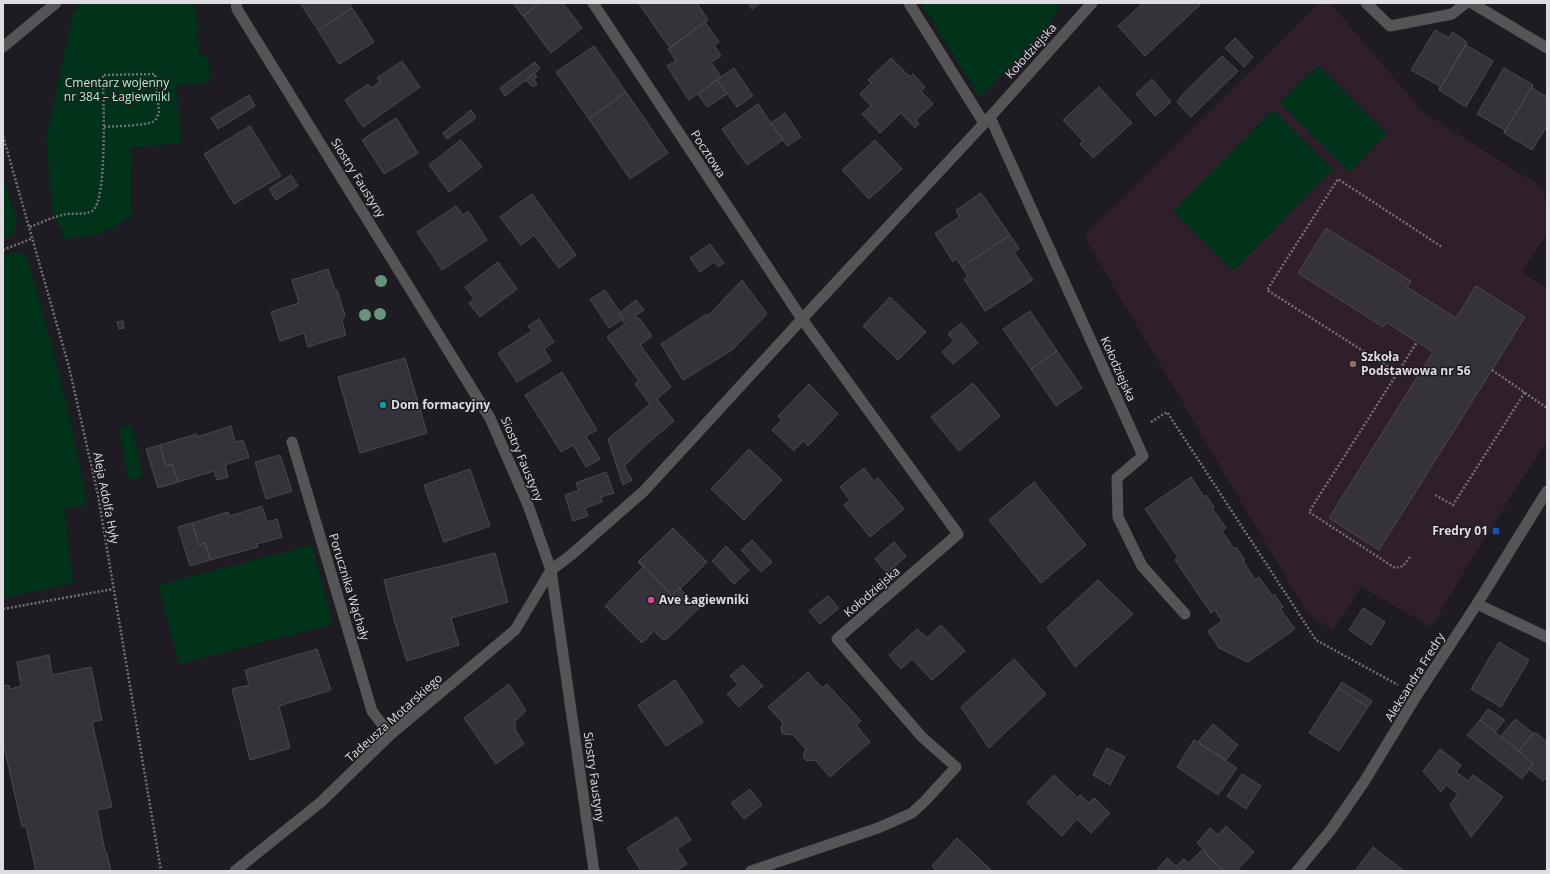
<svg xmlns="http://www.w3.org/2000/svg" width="1550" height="874" font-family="'Open Sans',sans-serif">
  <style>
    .education { fill: #2e1f2a }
    .green { fill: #00331a }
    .building { fill: #353239; stroke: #4b484f }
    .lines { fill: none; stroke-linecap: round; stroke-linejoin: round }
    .path { stroke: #727075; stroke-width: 2.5; stroke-dasharray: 2 2; stroke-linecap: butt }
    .service { stroke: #555457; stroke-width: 11 }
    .minor { stroke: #555457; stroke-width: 11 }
    .tertiary { stroke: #555457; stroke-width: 11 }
    .tree { fill: #67947a }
    .education-dot { fill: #8d6e63; stroke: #1e1c22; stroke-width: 1.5 }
    .culture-dot { fill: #0f9aa8; stroke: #1e1c22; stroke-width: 1.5 }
    .transit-dot { fill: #1a4fb4; stroke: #1e1c22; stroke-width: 1.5 }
    .hotel-dot { fill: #d1479c; stroke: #1e1c22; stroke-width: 1.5 }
    .labels { text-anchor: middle; stroke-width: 3; stroke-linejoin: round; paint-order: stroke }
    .street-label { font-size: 12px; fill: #dfdde1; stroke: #1e1c22 }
    .park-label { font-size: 12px; fill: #a2f6c2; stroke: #1e1c22 }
    .poi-label { font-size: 12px; font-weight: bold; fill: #dfdde1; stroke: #1e1c22; text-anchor: start }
  </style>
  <rect width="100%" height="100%" fill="#1e1c22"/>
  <path class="education" d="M 1319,3 L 1330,3 L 1423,112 L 1543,188 L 1547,212 L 1547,233 L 1522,272 L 1547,289 L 1547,440 L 1463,573 L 1432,627 L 1361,587 L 1333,630 L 1307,613 L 1084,236 Z"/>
  <path class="green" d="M 87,3 L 195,3 L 200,56 L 208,56 L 210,82 L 176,85 L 181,143 L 129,148 L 130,153 L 132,153 L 131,217 L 101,234 L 65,239 L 52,210 L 46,138 L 74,10 L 80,4 Z
    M 921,3 L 1060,3 L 1052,22 L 980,97 Z
    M 1318,65 L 1387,133 L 1350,172 L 1280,103 Z
    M 1273,110 L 1333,169 L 1233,271 L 1173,211 Z
    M 3,176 L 17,223 L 14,233 L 3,240 Z
    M 11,253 L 22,253 L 27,257 C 51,339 72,419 87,505 L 64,508 L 73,583 L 3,598 L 3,256 Z
    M 132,426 L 143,477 L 129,480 L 119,428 Z
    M 312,545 L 333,624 L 179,664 L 158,585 Z"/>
  <path class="building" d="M 300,3 L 349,3 L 352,8 L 318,30 Z
    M 513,3 L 540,3 L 523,16 Z
    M 540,3 L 563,3 L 582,28 L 551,53 L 523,16 Z
    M 641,3 L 697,3 L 708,20 L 670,48 L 639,4 Z
    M 748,3 L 761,3 L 752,9 Z
    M 1143,3 L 1202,3 L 1145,56 L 1118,26 Z
    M 352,8 L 374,42 L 339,64 L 318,30 Z
    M 705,22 L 719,42 L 714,45 L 721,56 L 711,62 L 721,77 L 689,100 L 667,66 L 676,61 L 668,49 Z
    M 1435,30 L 1449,38 L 1452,32 L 1467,42 L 1439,90 L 1440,86 L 1411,70 Z
    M 1235,38 L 1253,57 L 1244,67 L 1225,48 Z
    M 1466,45 L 1493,61 L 1466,107 L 1439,90 Z
    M 594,46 L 626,92 L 589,119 L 556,72 Z
    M 1222,56 L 1238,71 L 1191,117 L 1177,102 L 1184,93 Z
    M 891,58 L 910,77 L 913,74 L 925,87 L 921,91 L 933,104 L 916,120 L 919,124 L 915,128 L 901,113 L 880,133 L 862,114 L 871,106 L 860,94 L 871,83 L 868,80 Z
    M 402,61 L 420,87 L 363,127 L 345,100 L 368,84 L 371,88 L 380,82 L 377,78 Z
    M 535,62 L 540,69 L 505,96 L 500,88 Z
    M 734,68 L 753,96 L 737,107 L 717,80 Z
    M 1504,68 L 1533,85 L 1504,133 L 1505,130 L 1477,114 Z
    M 534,73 L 537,77 L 534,79 L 537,84 L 533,87 L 526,80 Z
    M 1152,79 L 1171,102 L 1155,116 L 1136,94 Z
    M 717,80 L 727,94 L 707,107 L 698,94 Z
    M 1533,85 L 1532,88 L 1547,97 L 1547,126 L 1532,150 L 1504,133 Z
    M 1099,87 L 1132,123 L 1093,158 L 1080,144 L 1083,141 L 1063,120 Z
    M 626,92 L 668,153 L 630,179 L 589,119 Z
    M 249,95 L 255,106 L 218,129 L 211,118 Z
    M 758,104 L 783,140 L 747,165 L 722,129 Z
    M 471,110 L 476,118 L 447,139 L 443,133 Z
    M 785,113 L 801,137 L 787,146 L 771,123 Z
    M 396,118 L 418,153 L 384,174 L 362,140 Z
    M 250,126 L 281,176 L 234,204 L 204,154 Z
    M 461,140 L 482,167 L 449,192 L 429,165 Z
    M 875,140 L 902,169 L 869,199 L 842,170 Z
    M 291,175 L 298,186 L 276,200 L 269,189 Z
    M 981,193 L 1010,235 L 962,267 L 956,259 L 953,262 L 935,233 L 960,217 L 956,210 Z
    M 532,194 L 576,255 L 559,268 L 534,235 L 521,245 L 500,217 Z
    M 456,206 L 463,215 L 468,211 L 487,240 L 442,270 L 417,232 Z
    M 1326,228 L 1411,281 L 1407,287 L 1456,318 L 1476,286 L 1525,317 L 1379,550 L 1329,518 L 1433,352 L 1386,322 L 1383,327 L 1298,273 Z
    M 1010,235 L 1019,249 L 1014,252 L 1033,280 L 985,311 L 964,279 L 968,277 L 962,267 Z
    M 710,244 L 724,263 L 718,267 L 714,262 L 700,272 L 690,258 Z
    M 498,262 L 517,289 L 480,317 L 469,303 L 474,299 L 465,287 Z
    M 328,269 L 335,290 L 337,290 L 345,315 L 342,321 L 346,335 L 308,347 L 304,333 L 280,341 L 271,312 L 299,303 L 292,280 Z
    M 742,280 L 767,314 L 732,350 L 683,380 L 661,344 L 707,314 L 708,316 Z
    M 605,290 L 624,318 L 609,328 L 590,299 Z
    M 890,297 L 926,332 L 898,360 L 863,326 Z
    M 636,300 L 644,310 L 634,317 L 640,319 L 652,336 L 640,345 L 671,387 L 657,399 L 674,421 L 648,443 L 624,466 L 632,480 L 623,485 L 608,439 L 650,404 L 635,384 L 639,381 L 607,337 L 625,324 L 618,314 Z
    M 1030,311 L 1057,351 L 1031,369 L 1003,329 Z
    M 539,319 L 554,342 L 544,349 L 551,361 L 517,382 L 498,353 L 532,331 L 528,326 Z
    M 123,321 L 124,328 L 119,329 L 117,322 Z
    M 961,323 L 978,343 L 953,364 L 942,352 L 954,341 L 948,334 Z
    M 1057,351 L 1082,388 L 1056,406 L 1031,369 Z
    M 405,358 L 427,433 L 360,453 L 338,377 Z
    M 562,372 L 597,430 L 586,436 L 600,459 L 586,467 L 573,445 L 561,452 L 525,395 Z
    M 973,383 L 1000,416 L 959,451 L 931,417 Z
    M 809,384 L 838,414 L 808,446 L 803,441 L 794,451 L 772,430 L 782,420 L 778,416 Z
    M 231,426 L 235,442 L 243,440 L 249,457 L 225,465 L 228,477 L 217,480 L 214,471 L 178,482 L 172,464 L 166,466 L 160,445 L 196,434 L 197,437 Z
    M 160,445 L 166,466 L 172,464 L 178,482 L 158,488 L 146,449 Z
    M 749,449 L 782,480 L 744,520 L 711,489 Z
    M 280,455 L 292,491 L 266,499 L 255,462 Z
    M 864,468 L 874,481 L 878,478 L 904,509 L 870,537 L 844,505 L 850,500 L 840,487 Z
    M 470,469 L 490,526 L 444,542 L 424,485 Z
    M 606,472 L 614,493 L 601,497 L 602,502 L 585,508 L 588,516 L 573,521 L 565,495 L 579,490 L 576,483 Z
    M 1191,477 L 1204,497 L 1206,495 L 1214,507 L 1212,508 L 1226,528 L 1222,531 L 1234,549 L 1236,547 L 1245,560 L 1243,561 L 1255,580 L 1259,577 L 1272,596 L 1274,594 L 1283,607 L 1280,609 L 1295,629 L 1248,662 L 1219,648 L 1208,631 L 1222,621 L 1215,610 L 1211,613 L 1175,560 L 1178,557 L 1145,509 Z
    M 1034,482 L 1086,545 L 1041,583 L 989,520 Z
    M 262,506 L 267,522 L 277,519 L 282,537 L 257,544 L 258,547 L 210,560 L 205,543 L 199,545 L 192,523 L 228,512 L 230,516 Z
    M 192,523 L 199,545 L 205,543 L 210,560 L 190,566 L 178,527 Z
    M 673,528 L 707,562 L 680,589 L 679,588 L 672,595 L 639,561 Z
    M 752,540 L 772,562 L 761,572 L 741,550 Z
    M 894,542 L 906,556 L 887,573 L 875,559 Z
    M 726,546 L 749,570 L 734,584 L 712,561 Z
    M 495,553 L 508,602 L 451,618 L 459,645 L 407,661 L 395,623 L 384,580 Z
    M 639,561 L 672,595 L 679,588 L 699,608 L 667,639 L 662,639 L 654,631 L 642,643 L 605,606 L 643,567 L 638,562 Z
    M 1098,580 L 1133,614 L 1075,667 L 1047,627 Z
    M 828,596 L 839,608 L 820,624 L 809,611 Z
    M 1363,608 L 1385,622 L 1371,645 L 1349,630 Z
    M 941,625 L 965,651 L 932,680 L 912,659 L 901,669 L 889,655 L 917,629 L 927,638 Z
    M 1499,642 L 1529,660 L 1501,707 L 1471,689 Z
    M 317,649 L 331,690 L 279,706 L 290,748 L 250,760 L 232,689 L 249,685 L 245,670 Z
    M 49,655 L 52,675 L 91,667 L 102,720 L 92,722 L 112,807 L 97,810 L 105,851 L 106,851 L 111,871 L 36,871 L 26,826 L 22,827 L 3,742 L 3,686 L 9,685 L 10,689 L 21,686 L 17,662 Z
    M 1014,659 L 1046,694 L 989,748 L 961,707 Z
    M 743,665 L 763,686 L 739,707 L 727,694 L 738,685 L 730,676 Z
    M 808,672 L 822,688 L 827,684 L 861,721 L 856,725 L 870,742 L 830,777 L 815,760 L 807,761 L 804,758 L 804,753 L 806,749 L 792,734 L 789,735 L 782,733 L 781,727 L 783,723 L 768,707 Z
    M 675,680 L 703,722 L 666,746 L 638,705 Z
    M 1342,682 L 1372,701 L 1368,707 L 1338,688 Z
    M 509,684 L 526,711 L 515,721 L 515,729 L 524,744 L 496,764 L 464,718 Z
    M 1338,688 L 1368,707 L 1339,751 L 1309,733 Z
    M 1488,709 L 1505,720 L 1495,732 L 1480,720 Z
    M 1515,719 L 1533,733 L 1519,751 L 1501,736 Z
    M 1480,720 L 1519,751 L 1533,764 L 1522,779 L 1467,735 Z
    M 1213,724 L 1238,745 L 1226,760 L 1198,742 Z
    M 1535,732 L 1547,742 L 1547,777 L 1543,781 L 1529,769 L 1533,764 L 1519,751 Z
    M 1194,740 L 1237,768 L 1218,795 L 1177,767 Z
    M 1107,748 L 1125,757 L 1110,785 L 1093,775 Z
    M 1440,749 L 1461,765 L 1456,772 L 1468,781 L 1473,775 L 1503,797 L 1471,837 L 1450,805 L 1458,794 L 1446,785 L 1441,792 L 1423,771 Z
    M 1242,774 L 1261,786 L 1246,809 L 1227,796 Z
    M 1054,775 L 1078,798 L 1080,795 L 1089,803 L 1094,798 L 1110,813 L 1091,833 L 1077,819 L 1062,836 L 1027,803 Z
    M 750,789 L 762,805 L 744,819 L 731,803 Z
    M 677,817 L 691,840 L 677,849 L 687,864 L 676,871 L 641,871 L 627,848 Z
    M 1226,826 L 1254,852 L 1236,871 L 1223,871 L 1197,843 L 1210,828 L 1218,835 Z
    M 957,838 L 992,871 L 937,871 L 932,866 Z
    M 1373,847 L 1404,871 L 1355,871 Z
    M 1202,850 L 1223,871 L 1181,871 L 1176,866 L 1184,859 L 1189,863 Z
    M 1167,858 L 1176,866 L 1181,871 L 1156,871 Z"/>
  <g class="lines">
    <path class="path" d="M 3,136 L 69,367 L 98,495 L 161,871
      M 30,227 C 40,223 51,218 62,215 C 71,212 82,216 92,211 C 108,203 103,96 103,75 L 155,74 L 159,112 C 158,115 157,119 154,121 C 147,126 115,126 104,127
      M 3,250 L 33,238
      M 1492,370 L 1547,408
      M 1398,373 L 1267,290 L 1338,179 L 1442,247
      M 1151,422 L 1167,412 L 1316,640 L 1398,685
      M 1435,495 L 1453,505 L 1525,392
      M 1410,557 L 1403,566 L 1395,568 L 1309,512 L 1417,342
      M 3,609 L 113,589"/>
    <path class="service" d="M 909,3 L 984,123
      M 1366,3 L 1390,26 L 1452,14 L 1466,3
      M 1472,3 L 1547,48
      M 3,47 L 56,3
      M 751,871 L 878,828 L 912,813 L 925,801 L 956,767 L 922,737 L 837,639 L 958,534"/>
    <path class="minor" d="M 236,3 L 237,9 L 490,418 L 528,505 L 551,570 L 594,871
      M 593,3 L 802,319 L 958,534
      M 990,117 L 1143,456 L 1117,478 L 1118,517 L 1142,566 L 1185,614
      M 292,442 L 372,711 L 390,735
      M 1477,604 L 1547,637
      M 235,871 L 321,802 L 390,735 L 515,630 L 551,570 L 571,555 L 644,491 L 802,319 L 990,117 L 1092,3"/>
    <path class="tertiary" d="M 1297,871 L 1330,831 L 1364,782 L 1417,695 L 1477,604 L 1547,491"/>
  </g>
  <g class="tree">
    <circle cx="381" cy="281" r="6"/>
    <circle cx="380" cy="314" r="6"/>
    <circle cx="365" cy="315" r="6"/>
  </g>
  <circle class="education-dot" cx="1353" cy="364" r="4"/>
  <circle class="culture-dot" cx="383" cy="405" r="4"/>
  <rect class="transit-dot" x="1492" y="527" width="8" height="8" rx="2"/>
  <circle class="hotel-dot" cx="651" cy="600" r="4"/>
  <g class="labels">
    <g class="street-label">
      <text transform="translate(1031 51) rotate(-48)" y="4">Kołodziejska</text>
      <text transform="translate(708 154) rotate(57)" y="4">Pocztowa</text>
      <text transform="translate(358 178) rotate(58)" y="4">Siostry Faustyny</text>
      <text transform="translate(1118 369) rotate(66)" y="4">Kołodziejska</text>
      <text transform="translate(522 459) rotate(67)" y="4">Siostry Faustyny</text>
      <text transform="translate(106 498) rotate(79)" y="4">Aleja Adolfa Hyły</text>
      <text transform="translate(349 587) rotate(73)" y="4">Porucznika Wąchały</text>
      <text transform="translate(872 592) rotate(-41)" y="4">Kołodziejska</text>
      <text transform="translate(1415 677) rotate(-58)" y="4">Aleksandra Fredry</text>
      <text transform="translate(394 718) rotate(-42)" y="4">Tadeusza Motarskiego</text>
      <text transform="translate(594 777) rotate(82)" y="4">Siostry Faustyny</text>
    </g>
    <g class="park-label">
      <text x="117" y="87">Cmentarz wojenny<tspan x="117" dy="14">nr 384 – Łagiewniki</tspan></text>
    </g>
    <g class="poi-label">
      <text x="1361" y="361">Szkoła<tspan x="1361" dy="14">Podstawowa nr 56</tspan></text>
      <text x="391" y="409">Dom formacyjny</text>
      <text x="1488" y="535" text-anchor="end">Fredry 01</text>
      <text x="659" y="604">Ave Łagiewniki</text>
    </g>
  </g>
  <rect width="1550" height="874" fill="none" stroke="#dfdde1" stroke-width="8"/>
</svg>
